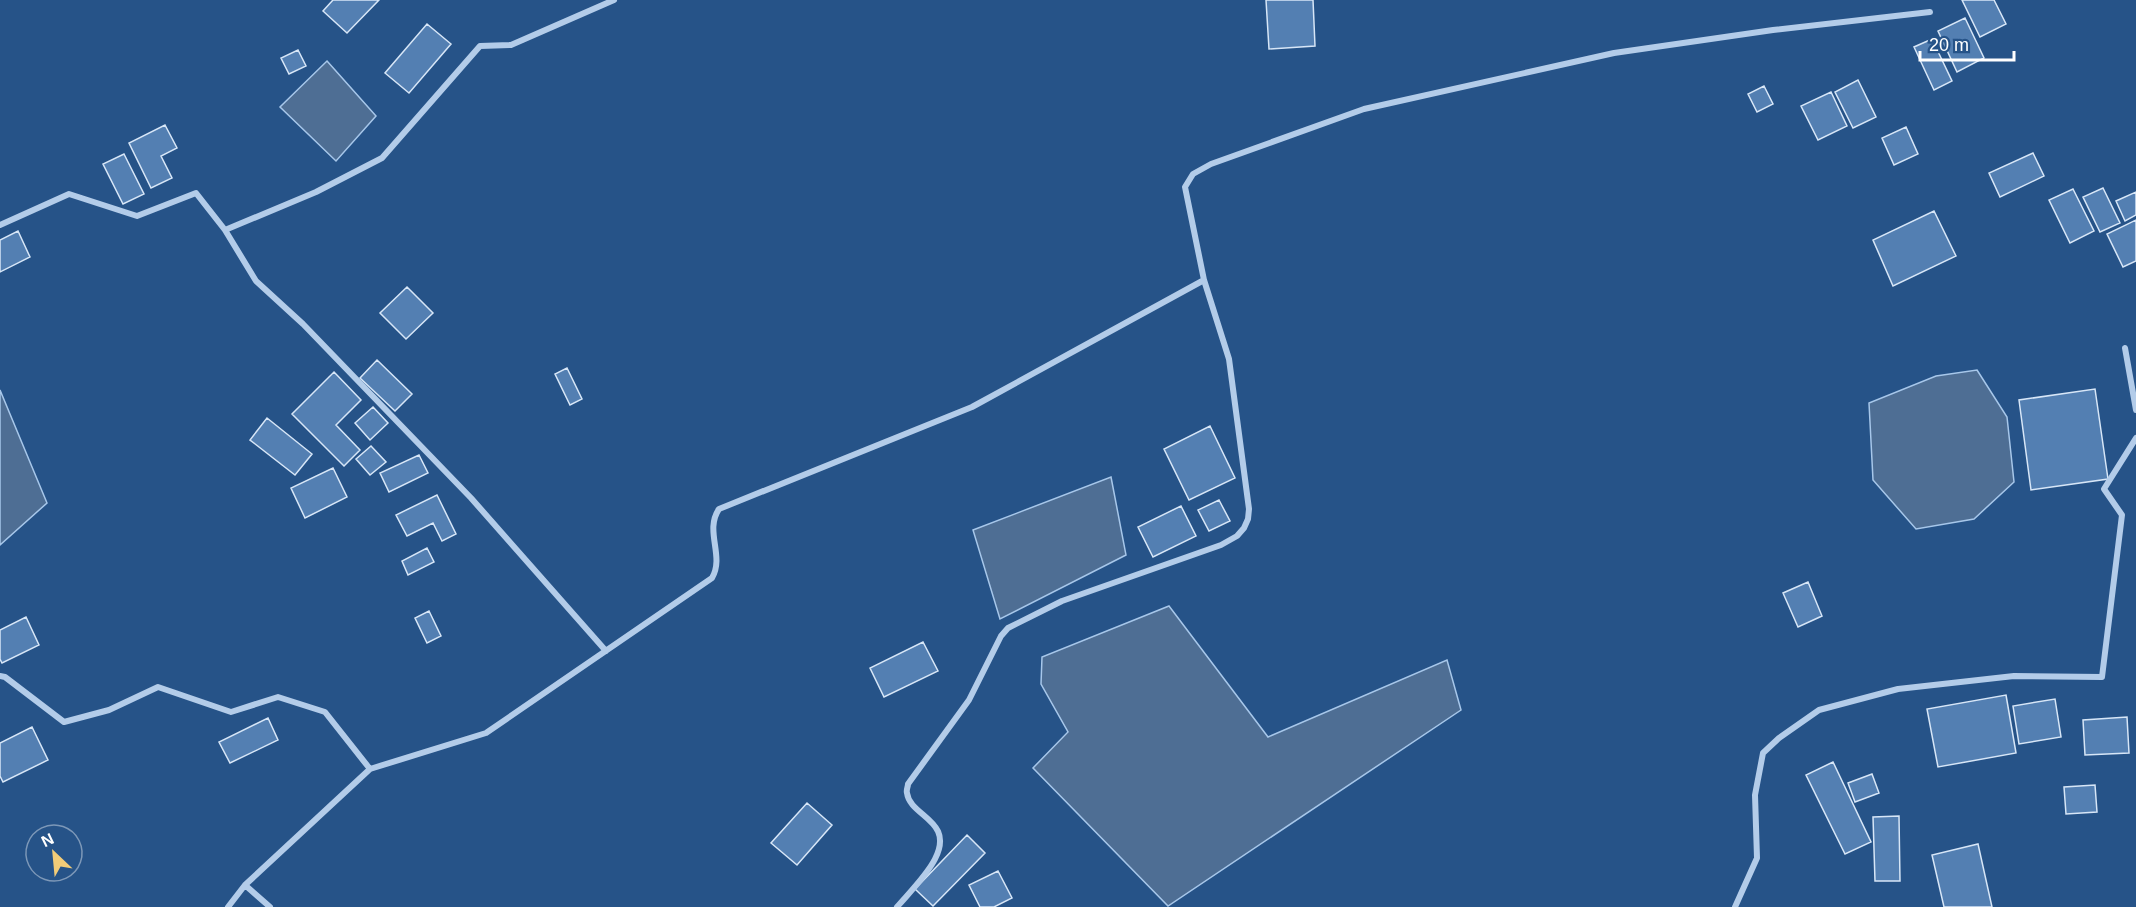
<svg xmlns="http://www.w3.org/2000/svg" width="2136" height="907" font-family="Arial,sans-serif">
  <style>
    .water { fill: #4e6e94; stroke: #a7c7ea; stroke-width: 1.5 }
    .building { fill: #537fb2; stroke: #d7e6f7; stroke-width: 1.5 }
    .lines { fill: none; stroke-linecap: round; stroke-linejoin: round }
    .street { stroke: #b3cce9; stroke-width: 6 }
  </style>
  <rect width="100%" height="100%" fill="#265388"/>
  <path class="water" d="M 327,61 L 376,116 L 336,161 L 280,107 Z
    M 1977,370 L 2007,417 L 2014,482 L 1974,519 L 1916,529 L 1873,480 L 1869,403 L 1936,376 Z
    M 0,390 L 47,503 L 0,545 Z
    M 1111,477 L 1126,555 L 1000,619 L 973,530 Z
    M 1169,606 L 1268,737 L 1447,660 L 1461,710 L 1168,906 L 1033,768 L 1068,732 L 1041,684 L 1042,657 Z"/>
  <path class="building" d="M 333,0 L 379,0 L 347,33 L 323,11 Z
    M 1266,0 L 1313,0 L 1315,46 L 1269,49 Z
    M 1962,0 L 1994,0 L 2006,24 L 1980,37 Z
    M 1965,18 L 1984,58 L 1957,72 L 1938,31 Z
    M 427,24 L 451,44 L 409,93 L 385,73 Z
    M 1932,39 L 1952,81 L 1934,90 L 1914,47 Z
    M 298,50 L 306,66 L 289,74 L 281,58 Z
    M 1858,80 L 1876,117 L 1853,128 L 1835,92 Z
    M 1764,86 L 1773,104 L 1757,112 L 1748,94 Z
    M 1831,92 L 1847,126 L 1818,140 L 1801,106 Z
    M 165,125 L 177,148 L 161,156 L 172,178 L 151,188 L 129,143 Z
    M 1906,127 L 1918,154 L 1894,165 L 1882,138 Z
    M 2033,153 L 2044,176 L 2000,197 L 1989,173 Z
    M 124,154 L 144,194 L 123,204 L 103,164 Z
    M 2103,188 L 2120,223 L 2100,232 L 2083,197 Z
    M 2073,189 L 2094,231 L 2070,243 L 2049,200 Z
    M 2136,192 L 2136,215 L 2125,221 L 2116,201 Z
    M 1934,211 L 1956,256 L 1893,286 L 1873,240 Z
    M 2136,220 L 2136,261 L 2123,267 L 2107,234 Z
    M 18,231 L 30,257 L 0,272 L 0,240 Z
    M 407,287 L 433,313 L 406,339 L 380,313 Z
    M 377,360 L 412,394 L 395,411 L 360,378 Z
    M 567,368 L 582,399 L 570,405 L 555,374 Z
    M 334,372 L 361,400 L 336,425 L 360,450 L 344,466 L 292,414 Z
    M 2095,389 L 2108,479 L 2031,490 L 2019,400 Z
    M 373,407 L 388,423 L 370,440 L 355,423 Z
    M 267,418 L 312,454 L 295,475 L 250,440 Z
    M 1210,426 L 1235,478 L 1189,500 L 1164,449 Z
    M 371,446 L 386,462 L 370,475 L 356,459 Z
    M 419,455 L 428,473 L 389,492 L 380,473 Z
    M 333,468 L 347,497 L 305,518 L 291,488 Z
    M 437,495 L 456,534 L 442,541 L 433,523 L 407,536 L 396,515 Z
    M 1219,500 L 1230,521 L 1209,531 L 1198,510 Z
    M 1181,506 L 1196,536 L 1153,557 L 1138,527 Z
    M 427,548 L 434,562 L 408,575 L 402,561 Z
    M 1808,582 L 1822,616 L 1798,627 L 1783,593 Z
    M 429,611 L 441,636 L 427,643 L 415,618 Z
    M 26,617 L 39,645 L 2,663 L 0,659 L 0,630 Z
    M 923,642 L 938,671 L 884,697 L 870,668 Z
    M 2006,695 L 2016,753 L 1938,767 L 1927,709 Z
    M 2055,699 L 2061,737 L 2019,744 L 2013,706 Z
    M 2127,717 L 2129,753 L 2085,755 L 2083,720 Z
    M 268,718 L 278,740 L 230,763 L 219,742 Z
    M 32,727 L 48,760 L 3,782 L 0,776 L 0,743 Z
    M 1833,762 L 1871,842 L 1845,854 L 1806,775 Z
    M 1872,774 L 1879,793 L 1855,802 L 1848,783 Z
    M 2095,785 L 2097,812 L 2066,814 L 2064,787 Z
    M 807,803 L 832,825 L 797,865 L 771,843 Z
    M 1899,816 L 1900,881 L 1875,881 L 1873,817 Z
    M 967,835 L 985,853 L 933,906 L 915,889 Z
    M 1978,844 L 1992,907 L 1944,907 L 1932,855 Z
    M 998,871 L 1012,898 L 994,907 L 980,907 L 969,885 Z"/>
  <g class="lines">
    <path class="street" d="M 0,225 L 69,194 L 137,216 L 196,193 L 225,230
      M 2125,348 L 2136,410
      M 606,651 L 471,498 L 303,324 L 256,281 L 225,230 L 316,192 L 382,158 L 480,46 L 511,45 L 614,0
      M 0,676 L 5,677 L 64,722 L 109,710 L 158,687 L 231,712 L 278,697 L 325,712 L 370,769
      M 228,907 L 245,885
      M 270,907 L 245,885 L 370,769 L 486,733 L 712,578 C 725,556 704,531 719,509 L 972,407 L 1204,280
      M 897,907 C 909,893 927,875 935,859 C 955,820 910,817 907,793 C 906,790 908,787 908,784 L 969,700 L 1001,636 L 1008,628 L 1062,601 L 1221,545 L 1237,536 L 1244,528 L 1248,519 L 1249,509 L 1229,359 L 1204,280 L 1185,187 L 1193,174 L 1211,164 L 1364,109 L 1614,53 L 1773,30 L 1930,12
      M 1735,907 L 1757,858 L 1755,795 L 1763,753 L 1779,738 L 1819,710 L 1898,689 L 2014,676 L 2102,677 L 2122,515 L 2104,489 L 2136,438"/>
  </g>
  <g transform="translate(54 853) rotate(334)"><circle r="28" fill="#265388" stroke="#7d98b8" stroke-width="1.5"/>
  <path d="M0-4.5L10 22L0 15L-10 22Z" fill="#f2cc78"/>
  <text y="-9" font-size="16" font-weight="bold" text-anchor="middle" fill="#ffffff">N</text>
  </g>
  <path d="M1920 51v9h94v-9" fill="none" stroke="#ffffff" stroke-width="3"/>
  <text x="1929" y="51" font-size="18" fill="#ffffff" stroke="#265388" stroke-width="4.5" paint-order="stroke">20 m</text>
</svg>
